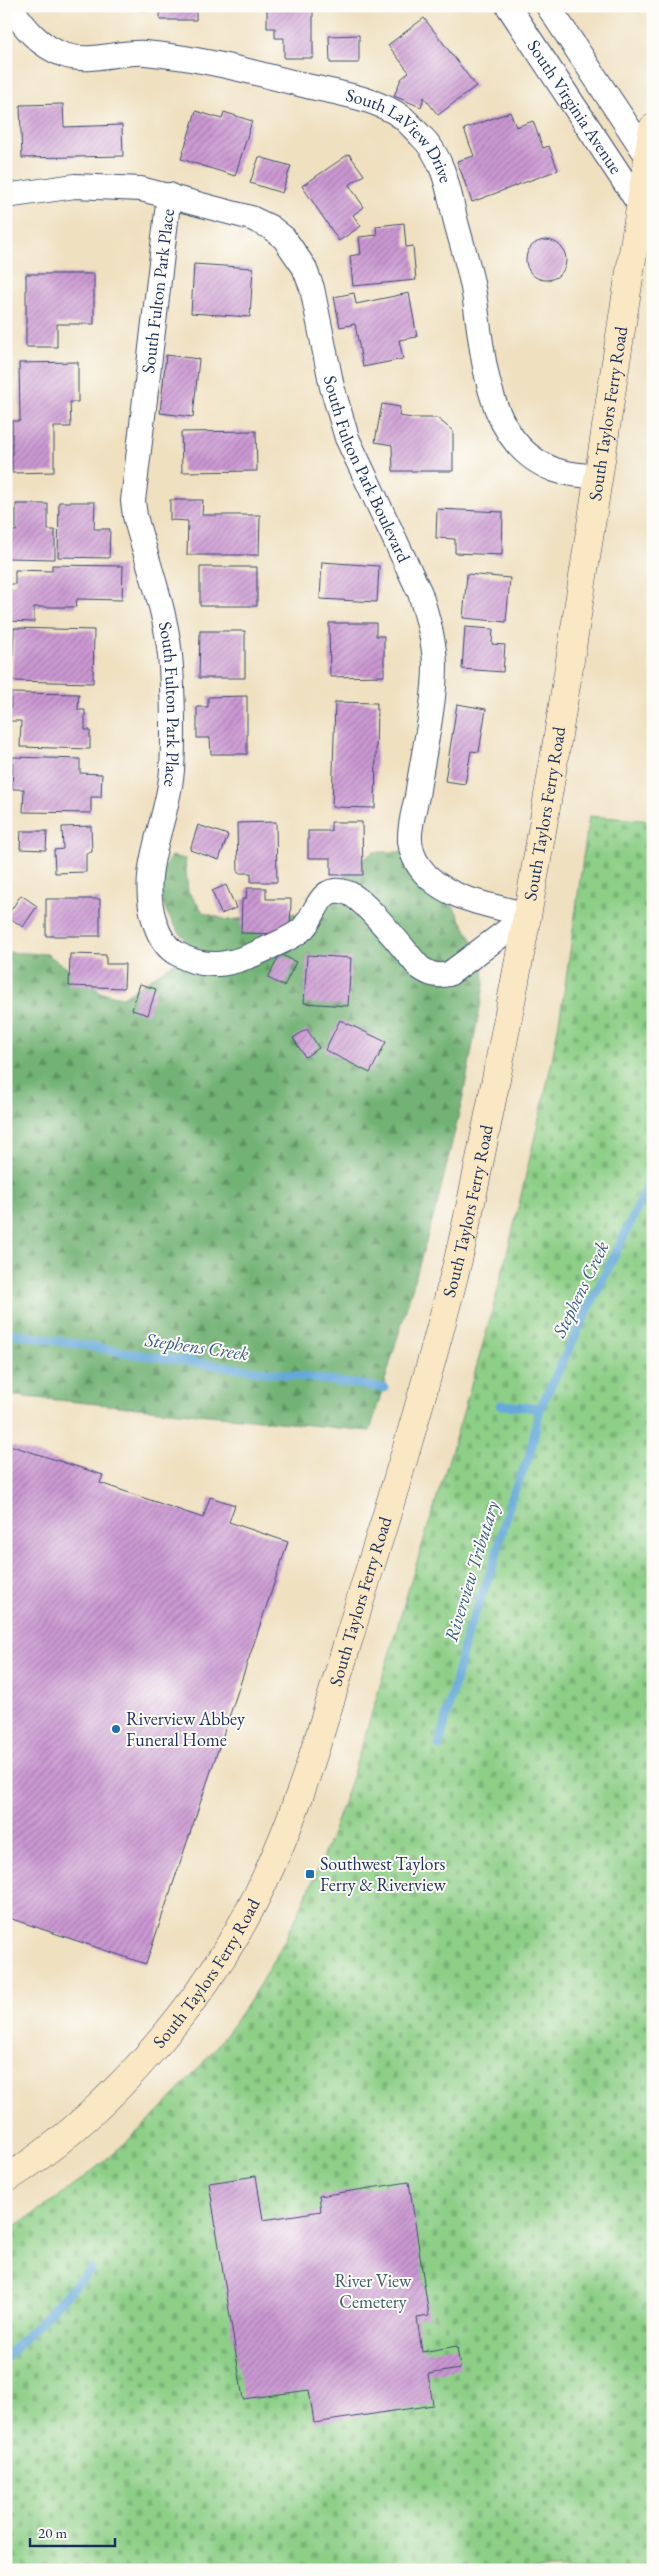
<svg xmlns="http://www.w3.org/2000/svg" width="659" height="2576" font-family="'EB Garamond',serif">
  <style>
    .forest { fill: url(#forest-firs); stroke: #467069 }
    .cemetery { fill: url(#cemetery-stones); stroke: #547f72 }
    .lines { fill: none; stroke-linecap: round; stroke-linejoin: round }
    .stream { stroke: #65a9da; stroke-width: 9 }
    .building { fill: url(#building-hatch) }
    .minor-casing { stroke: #3b4a6d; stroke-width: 26 }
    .secondary-casing { stroke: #3b4a6d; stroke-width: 29 }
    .minor { stroke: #fff; stroke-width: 24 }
    .secondary { stroke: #fae7c3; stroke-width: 28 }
    .poi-dot { fill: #1f6fb2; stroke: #fdfcf7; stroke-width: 2 }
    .labels { text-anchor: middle; stroke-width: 4; stroke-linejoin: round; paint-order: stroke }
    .street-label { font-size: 18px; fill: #1b2f5e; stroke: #fdfcf7 }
    .poi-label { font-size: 18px; fill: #1b2f5e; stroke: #fdfcf7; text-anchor: start }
    .park-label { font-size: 18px; fill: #3d5f6a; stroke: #fdfcf7 }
    .water-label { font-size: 19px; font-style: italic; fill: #355a89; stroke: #fdfcf7 }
  </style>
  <defs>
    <pattern id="forest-firs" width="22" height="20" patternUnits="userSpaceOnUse" patternTransform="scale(1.25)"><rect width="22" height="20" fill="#72b274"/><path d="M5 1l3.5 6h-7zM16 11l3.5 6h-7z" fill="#5d9162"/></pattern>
    <pattern id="cemetery-stones" width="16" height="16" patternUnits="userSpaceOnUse" patternTransform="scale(1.25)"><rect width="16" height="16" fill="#8dcf87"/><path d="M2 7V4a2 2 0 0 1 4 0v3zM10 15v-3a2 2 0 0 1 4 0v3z" fill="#79b277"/></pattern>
    <pattern id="building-hatch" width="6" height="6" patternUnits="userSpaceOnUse" patternTransform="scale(1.25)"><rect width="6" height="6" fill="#cb98d2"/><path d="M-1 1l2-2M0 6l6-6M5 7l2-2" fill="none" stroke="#a47cae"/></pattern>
  </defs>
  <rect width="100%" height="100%" fill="#fdfcf7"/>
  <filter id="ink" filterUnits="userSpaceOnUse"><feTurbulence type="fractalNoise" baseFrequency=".02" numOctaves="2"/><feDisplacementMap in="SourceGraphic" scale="10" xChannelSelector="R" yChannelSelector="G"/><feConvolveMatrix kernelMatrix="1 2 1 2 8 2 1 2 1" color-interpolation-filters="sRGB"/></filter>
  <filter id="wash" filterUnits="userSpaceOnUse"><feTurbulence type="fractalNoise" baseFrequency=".0096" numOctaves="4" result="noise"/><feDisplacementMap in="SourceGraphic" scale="20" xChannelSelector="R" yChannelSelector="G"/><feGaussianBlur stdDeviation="1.12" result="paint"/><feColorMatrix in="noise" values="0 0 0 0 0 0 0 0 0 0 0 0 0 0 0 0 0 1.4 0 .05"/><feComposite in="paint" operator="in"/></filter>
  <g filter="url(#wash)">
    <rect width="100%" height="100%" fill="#efe0c0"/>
    <path class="forest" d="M 373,852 L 402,852 L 449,899 L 483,959 L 484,986 L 463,1097 L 438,1201 L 370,1431 L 6,1395 L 6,952 L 47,954 L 102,993 L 123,997 L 193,950 C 170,920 146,892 171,856 L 185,859 L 188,891 L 204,913 L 228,920 L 301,913 Z"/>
    <path class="cemetery" d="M 589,816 L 653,821 L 653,2570 L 6,2570 L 6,2232 C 113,2165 209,2075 271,1965 C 337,1850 369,1720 407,1594 C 432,1513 458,1433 481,1351 C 505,1268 524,1182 544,1098 C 565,1006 575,910 589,816 Z"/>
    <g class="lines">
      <path class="stream" d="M 6,1332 L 134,1354 L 384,1388
        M 500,1405 L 540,1408 L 653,1176
        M 439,1746 L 467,1634 L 495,1560 L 511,1498 L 529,1457 L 540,1408
        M 6,2357 L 91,2269"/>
    </g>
    <g id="blocks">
      <path class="building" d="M 139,6 L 196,6 L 196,20 L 160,20 L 160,10 L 139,10 Z
        M 267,6 L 313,6 L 313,58 L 284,58 L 284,38 L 275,38 L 275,28 L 267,28 Z
        M 324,6 L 385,6 L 385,8 L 324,8 Z
        M 424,18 L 476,86 L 438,115 L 424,97 L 421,107 L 394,96 L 401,79 L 409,72 L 388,45 Z
        M 359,35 L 359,63 L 330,63 L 329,36 Z
        M 63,104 L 64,127 L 122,125 L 123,156 L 22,158 L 20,105 Z
        M 196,111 L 222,119 L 224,112 L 252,121 L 235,176 L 181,159 Z
        M 510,112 L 516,127 L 533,121 L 543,148 L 549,146 L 558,170 L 472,202 L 457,161 L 474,156 L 464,129 Z
        M 349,154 L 364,175 L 349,185 L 364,207 L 353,215 L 361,226 L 339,241 L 302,186 Z
        M 259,157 L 291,166 L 282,193 L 250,183 Z
        M 404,223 L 406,247 L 413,246 L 416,280 L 353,286 L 350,256 L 361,254 L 359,237 L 377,235 L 376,226 Z
        M526 260a20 20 0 1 1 40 0a20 20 0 1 1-40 0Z
        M 194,264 L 253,268 L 250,317 L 191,313 Z
        M 26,274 L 94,274 L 94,324 L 57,324 L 57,347 L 26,347 Z
        M 354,293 L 356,304 L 409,293 L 417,337 L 399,340 L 403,359 L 363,367 L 355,324 L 340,327 L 334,297 Z
        M 166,355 L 199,359 L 193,417 L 160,413 Z
        M 78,362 L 78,402 L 70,402 L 71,427 L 54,427 L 54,472 L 12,473 L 12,421 L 20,421 L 19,363 Z
        M 382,404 L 400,407 L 399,416 L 412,418 L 437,418 L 453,431 L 453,471 L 393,471 L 392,445 L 375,442 Z
        M 256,431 L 257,471 L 182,472 L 181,432 Z
        M 170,500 L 203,500 L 202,515 L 260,515 L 259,555 L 187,555 L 188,521 L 170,520 Z
        M 59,502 L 95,502 L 94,529 L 110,529 L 109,558 L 58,557 Z
        M 16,504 L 48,504 L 48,530 L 55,530 L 55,559 L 6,558 L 6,531 L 16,531 Z
        M 437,509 L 503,512 L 502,555 L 455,553 L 455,539 L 436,538 Z
        M 322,562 L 379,566 L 377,602 L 320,599 Z
        M 52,565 L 123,566 L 122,600 L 77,599 L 76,607 L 34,607 L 34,622 L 6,621 L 6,584 L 15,584 L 15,570 L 52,571 Z
        M 200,567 L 257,567 L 257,606 L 200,606 Z
        M 467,574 L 510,578 L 506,622 L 463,618 Z
        M 329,623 L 376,623 L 376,636 L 384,636 L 384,676 L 330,677 Z
        M 465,627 L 493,629 L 492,644 L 505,645 L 503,672 L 462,669 Z
        M 14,628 L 94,630 L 93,683 L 12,681 Z
        M 200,631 L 245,631 L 245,678 L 199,678 Z
        M 11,693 L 79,694 L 78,710 L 85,710 L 85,730 L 90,730 L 90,749 L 20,747 L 21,721 L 10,721 Z
        M 247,696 L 247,754 L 211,754 L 210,738 L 197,738 L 197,707 L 208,707 L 208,697 Z
        M 335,702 L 377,703 L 375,808 L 332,807 Z
        M 457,704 L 486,709 L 479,752 L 471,751 L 465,784 L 445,781 Z
        M 13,757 L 80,759 L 80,773 L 102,774 L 101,797 L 91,797 L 91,813 L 23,812 L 24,789 L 12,789 Z
        M 276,822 L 277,882 L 251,882 L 251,873 L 238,873 L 237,823 Z
        M 331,822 L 362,822 L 363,875 L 331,875 L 331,858 L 308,858 L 308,831 L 331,831 Z
        M 198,825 L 228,835 L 219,860 L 190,850 Z
        M 91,826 L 92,852 L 86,853 L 86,872 L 55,873 L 54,850 L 63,849 L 62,827 Z
        M 21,831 L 47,831 L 46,850 L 20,849 Z
        M 226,885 L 236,908 L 221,914 L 212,891 Z
        M 247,888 L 266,888 L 266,899 L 291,899 L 290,934 L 241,933 L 242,899 L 246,899 Z
        M 21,895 L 37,906 L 23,927 L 7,916 Z
        M 46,899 L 100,899 L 100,936 L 46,936 Z
        M 70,954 L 106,955 L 106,964 L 125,964 L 124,988 L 69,986 Z
        M 280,954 L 296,962 L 284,986 L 268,978 Z
        M 307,955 L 351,958 L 348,1006 L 304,1003 Z
        M 140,984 L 156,989 L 148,1015 L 132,1010 Z
        M 340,1020 L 386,1042 L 370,1073 L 325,1050 Z
        M 307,1029 L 319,1048 L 305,1057 L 293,1038 Z
        M 6,1444 L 103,1475 L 100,1483 L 203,1518 L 210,1497 L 235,1505 L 229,1522 L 288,1542 L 146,1964 L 6,1917 Z
        M 256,2176 L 263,2220 L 321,2211 L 319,2196 L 409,2182 L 429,2316 L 417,2318 L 422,2352 L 457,2346 L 460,2369 L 428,2374 L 433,2405 L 314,2423 L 309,2390 L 243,2399 L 209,2183 Z"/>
    </g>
  </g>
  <g filter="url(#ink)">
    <use href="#blocks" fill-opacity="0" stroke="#3b4a6d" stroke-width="1"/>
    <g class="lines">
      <defs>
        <g id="minor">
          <path id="s1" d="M 10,6 C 24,27 39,46 64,55 C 91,64 118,51 145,53 C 201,58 253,72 307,86 C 338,93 375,98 402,117 C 408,122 414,129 420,135 C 442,155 448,186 454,214 C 460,240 470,267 474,294 C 484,355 485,445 555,470 C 569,475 584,475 598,477"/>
          <path id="s2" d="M 508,6 L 641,207"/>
          <path d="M 548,6 L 648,157"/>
          <path id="s3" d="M 169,195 L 133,501 L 135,516 C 148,566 168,615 171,667 C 173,701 174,736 172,770 C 168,823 137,870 155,923 C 159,935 165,947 176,953 C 208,973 238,963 270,947 C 280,942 291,938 300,931 C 317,919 317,881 348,893 C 365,899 405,951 419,967 C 429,974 436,977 449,974 L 528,915"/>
          <path id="s4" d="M 6,196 L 75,186 L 141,189 L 251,218 L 270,227 L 284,238 L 304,267 L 312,288 L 332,387 L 347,438 L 420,593 C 427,616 434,639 435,664 C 435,707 423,753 417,796 C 414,811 409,826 410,841 C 411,850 414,859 419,866 C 442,900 492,905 528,915"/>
        </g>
        <g id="secondary">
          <path id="s5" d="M 6,2179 C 96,2123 185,2023 238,1931 C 302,1820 332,1690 370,1568 C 402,1467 432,1364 458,1260 C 476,1185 490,1109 505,1033 C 564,733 603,430 653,128"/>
        </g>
      </defs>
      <use href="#minor" class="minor-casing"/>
      <use href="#secondary" class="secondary-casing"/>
      <use href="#minor" class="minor"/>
      <use href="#secondary" class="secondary"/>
    </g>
  </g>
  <g class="poi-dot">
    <circle cx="116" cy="1729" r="5"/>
    <rect x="305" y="1869" width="10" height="10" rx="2.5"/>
  </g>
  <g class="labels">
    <g class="street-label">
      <text dy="6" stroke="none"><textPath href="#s2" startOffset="121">South Virginia Avenue</textPath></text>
      <text dy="6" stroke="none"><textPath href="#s1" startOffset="432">South LaView Drive</textPath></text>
      <text transform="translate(158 291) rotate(-83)" y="6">South Fulton Park Place</text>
      <text dy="6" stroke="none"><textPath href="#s5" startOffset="1910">South Taylors Ferry Road</textPath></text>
      <text dy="6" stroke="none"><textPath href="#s4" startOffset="536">South Fulton Park Boulevard</textPath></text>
      <text dy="6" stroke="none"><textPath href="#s3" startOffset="516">South Fulton Park Place</textPath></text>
      <text dy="6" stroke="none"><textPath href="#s5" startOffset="1505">South Taylors Ferry Road</textPath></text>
      <text dy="6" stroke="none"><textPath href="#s5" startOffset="1100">South Taylors Ferry Road</textPath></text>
      <text dy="6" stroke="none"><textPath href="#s5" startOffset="695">South Taylors Ferry Road</textPath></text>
      <text dy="6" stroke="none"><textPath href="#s5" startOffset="290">South Taylors Ferry Road</textPath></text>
    </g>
    <g class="poi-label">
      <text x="126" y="1725">Riverview Abbey<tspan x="126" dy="21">Funeral Home</tspan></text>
      <text x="320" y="1870">Southwest Taylors<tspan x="320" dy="21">Ferry &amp; Riverview</tspan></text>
    </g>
    <g class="park-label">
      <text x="373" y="2287">River View<tspan x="373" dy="21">Cemetery</tspan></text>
    </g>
    <g class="water-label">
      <text transform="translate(580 1289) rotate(-64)" y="7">Stephens Creek</text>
      <text transform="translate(197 1346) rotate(8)" y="7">Stephens Creek</text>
      <text transform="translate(471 1571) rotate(-73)" y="7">Riverview Tributary</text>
    </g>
  </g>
  <rect width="659" height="2576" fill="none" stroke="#fdfcf7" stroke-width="25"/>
  <path d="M30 2538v8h85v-8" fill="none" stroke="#1b2f5e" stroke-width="2.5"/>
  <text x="38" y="2538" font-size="15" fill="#1b2f5e" stroke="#fdfcf7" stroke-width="4" paint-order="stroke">20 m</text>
</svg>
